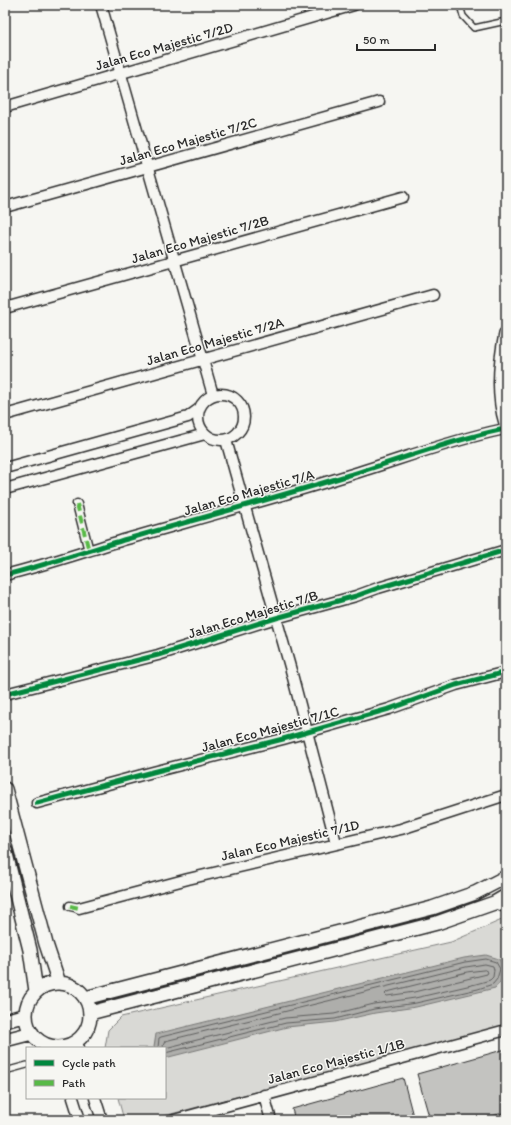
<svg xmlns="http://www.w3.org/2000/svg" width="511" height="1125" font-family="Itim,sans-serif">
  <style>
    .green { fill: #d9d9d5; stroke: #828280 }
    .water { fill: #aeaeab; stroke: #7a7a78 }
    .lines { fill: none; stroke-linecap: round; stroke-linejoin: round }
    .shore { stroke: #5f5f5e; stroke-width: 1 }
    .building { fill: #c3c3c0; stroke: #2b2b2b }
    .service-casing { stroke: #2b2b2b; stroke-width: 8 }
    .pedestrian-casing { stroke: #2b2b2b; stroke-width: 11 }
    .minor-casing { stroke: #2b2b2b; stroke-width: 13 }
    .tertiary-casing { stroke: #2b2b2b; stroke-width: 16 }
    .service { stroke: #f6f6f2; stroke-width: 5 }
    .pedestrian { stroke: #f6f6f2; stroke-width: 8 }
    .minor { stroke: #f6f6f2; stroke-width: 10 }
    .tertiary { stroke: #f6f6f2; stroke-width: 13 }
    .quiet { stroke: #58b947; stroke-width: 4; stroke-dasharray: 8 4; stroke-linecap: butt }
    .cycleway-casing { stroke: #f6f6f2; stroke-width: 8 }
    .cycleway { stroke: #00873e; stroke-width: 5 }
    .labels { text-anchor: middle; stroke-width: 3; stroke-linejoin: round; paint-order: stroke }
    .street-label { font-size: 14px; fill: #2b2b2b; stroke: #f6f6f2 }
  </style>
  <rect width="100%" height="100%" fill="#f6f6f2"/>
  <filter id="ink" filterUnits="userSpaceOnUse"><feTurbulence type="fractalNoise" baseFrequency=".025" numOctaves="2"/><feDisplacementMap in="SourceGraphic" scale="8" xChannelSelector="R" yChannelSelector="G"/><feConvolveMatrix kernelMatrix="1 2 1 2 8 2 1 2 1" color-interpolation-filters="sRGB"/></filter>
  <g filter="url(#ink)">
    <path class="green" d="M 504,919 L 506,921 L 506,1026 L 152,1119 L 152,1120 L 124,1120 L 118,1098 L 165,1098 L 165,1048 L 105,1048 L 108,1030 L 121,1017 L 451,942 Z"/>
    <path class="water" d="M 486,955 L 499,959 L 504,969 L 501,981 L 495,988 L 416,1007 L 375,1013 L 335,1022 L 287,1027 L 165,1058 L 165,1048 L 155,1048 L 154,1047 L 156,1034 L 464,958 Z"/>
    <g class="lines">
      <path class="shore" d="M 485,970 L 488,972 L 487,974 L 414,992 L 387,996 L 385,994 L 387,992 L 467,972 Z
        M 158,1048 L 159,1038 L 161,1037 L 465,962 L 486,959 L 496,962 L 500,969 L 497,979 L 493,984 L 478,989 L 416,1003 L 374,1009 L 335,1019 L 286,1023 L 165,1053
        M 164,1048 L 163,1046 L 165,1041 L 466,967 L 485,964 L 493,966 L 494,970 L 493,977 L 490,980 L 476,984 L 415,998 L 374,1004 L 334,1014 L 285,1018 L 165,1048"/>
    </g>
    <path class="building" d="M 506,1049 L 506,1112 L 478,1120 L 430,1120 L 417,1074 Z
      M 403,1078 L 414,1120 L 295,1120 L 292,1109 Z"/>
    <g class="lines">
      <defs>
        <path id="service" d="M 460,5 L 463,16 L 474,28 L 506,21
          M 5,1071 L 27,1065"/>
        <path id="pedestrian" d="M 77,504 L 89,551
          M 70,906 L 79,908"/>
        <path id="minor" d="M 101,5 L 213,395
          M 5,107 L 354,5
          M 5,207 L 379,102
          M 5,308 L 403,197
          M198 417a23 23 0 1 1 46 0a23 23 0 1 1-46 0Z
          M 5,415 L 433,295
          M 226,440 L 292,674 L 336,843
          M 5,468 L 188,417 L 199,409
          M 5,489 L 205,434
          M 5,575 C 46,565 86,551 127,539 C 201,518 275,498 349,475 C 399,460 448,441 500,430
          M 5,694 L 158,655 L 276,618 L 356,596 L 378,588 L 506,550
          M 37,803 L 153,772 L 283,739 L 389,709 L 456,685 L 506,672
          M 494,903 L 506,907
          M 79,908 L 188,879 L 401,829 L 506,795
          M 76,1041 L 79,1048
          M 57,1047 L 57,1048
          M 264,1095 L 271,1120
          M 73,1098 L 80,1120
          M 95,1098 L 102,1120
          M 174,1120 L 506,1030"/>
        <path id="tertiary" d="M 506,334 C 500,363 497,394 506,423
          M 5,789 L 46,944 L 59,983
          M 5,850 L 30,950 L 36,991
          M26 1015a32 32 0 1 1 64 0a32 32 0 1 1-64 0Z
          M 85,998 L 432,908 L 475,893 L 506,877
          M 90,1013 L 437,923 L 494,903 L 506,896
          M 5,1021 L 26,1015
          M 5,1040 L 32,1033"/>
      </defs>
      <use href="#service" class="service-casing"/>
      <use href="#pedestrian" class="pedestrian-casing"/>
      <use href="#minor" class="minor-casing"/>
      <use href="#tertiary" class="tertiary-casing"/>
      <use href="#service" class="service"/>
      <use href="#pedestrian" class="pedestrian"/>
      <use href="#minor" class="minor"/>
      <use href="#tertiary" class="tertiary"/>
      <path class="quiet" d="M 77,504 L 89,551
        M 70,906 L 79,908"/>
      <defs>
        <path id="cycleway" d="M 5,575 C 46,565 86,551 127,539 C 201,518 275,498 349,475 C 399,460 448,441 500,430
          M 5,694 L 158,655 L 276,618 L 356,596 L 378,588 L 506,550
          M 37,803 L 153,772 L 283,739 L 389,709 L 456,685 L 506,672"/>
      </defs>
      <use href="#cycleway" class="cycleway-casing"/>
      <use href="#cycleway" class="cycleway"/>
    </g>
  </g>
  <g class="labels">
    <g class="street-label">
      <text transform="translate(164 46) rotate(-16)" y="5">Jalan Eco Majestic 7/2D</text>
      <text transform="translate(188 141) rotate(-16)" y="5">Jalan Eco Majestic 7/2C</text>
      <text transform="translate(200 239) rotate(-16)" y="5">Jalan Eco Majestic 7/2B</text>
      <text transform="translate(215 341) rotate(-16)" y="5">Jalan Eco Majestic 7/2A</text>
      <text transform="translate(249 492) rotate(-16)" y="5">Jalan Eco Majestic 7/A</text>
      <text transform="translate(253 614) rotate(-17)" y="5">Jalan Eco Majestic 7/B</text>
      <text transform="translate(270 729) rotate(-15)" y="5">Jalan Eco Majestic 7/1C</text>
      <text transform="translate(290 840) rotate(-13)" y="5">Jalan Eco Majestic 7/1D</text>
      <text transform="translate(336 1061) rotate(-15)" y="5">Jalan Eco Majestic 1/1B</text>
    </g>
  </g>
  <rect width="511" height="1125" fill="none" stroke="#f6f6f2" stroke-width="20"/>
  <rect x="10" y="10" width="491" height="1105" fill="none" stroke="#2b2b2b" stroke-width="1.5" filter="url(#ink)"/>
  <rect x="26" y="1047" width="140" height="52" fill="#f6f6f2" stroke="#a5a5a2"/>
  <rect x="34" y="1060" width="20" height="6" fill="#00873e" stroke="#a5a5a2"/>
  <text x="62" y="1067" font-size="12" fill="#2b2b2b">Cycle path</text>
  <rect x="34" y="1080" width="20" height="6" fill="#58b947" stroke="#a5a5a2"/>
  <text x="62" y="1087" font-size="12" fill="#2b2b2b">Path</text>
  <path d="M357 44v6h78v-6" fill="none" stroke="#2b2b2b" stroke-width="2"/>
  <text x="363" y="44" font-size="12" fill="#2b2b2b" stroke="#f6f6f2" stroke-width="3" paint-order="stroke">50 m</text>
</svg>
